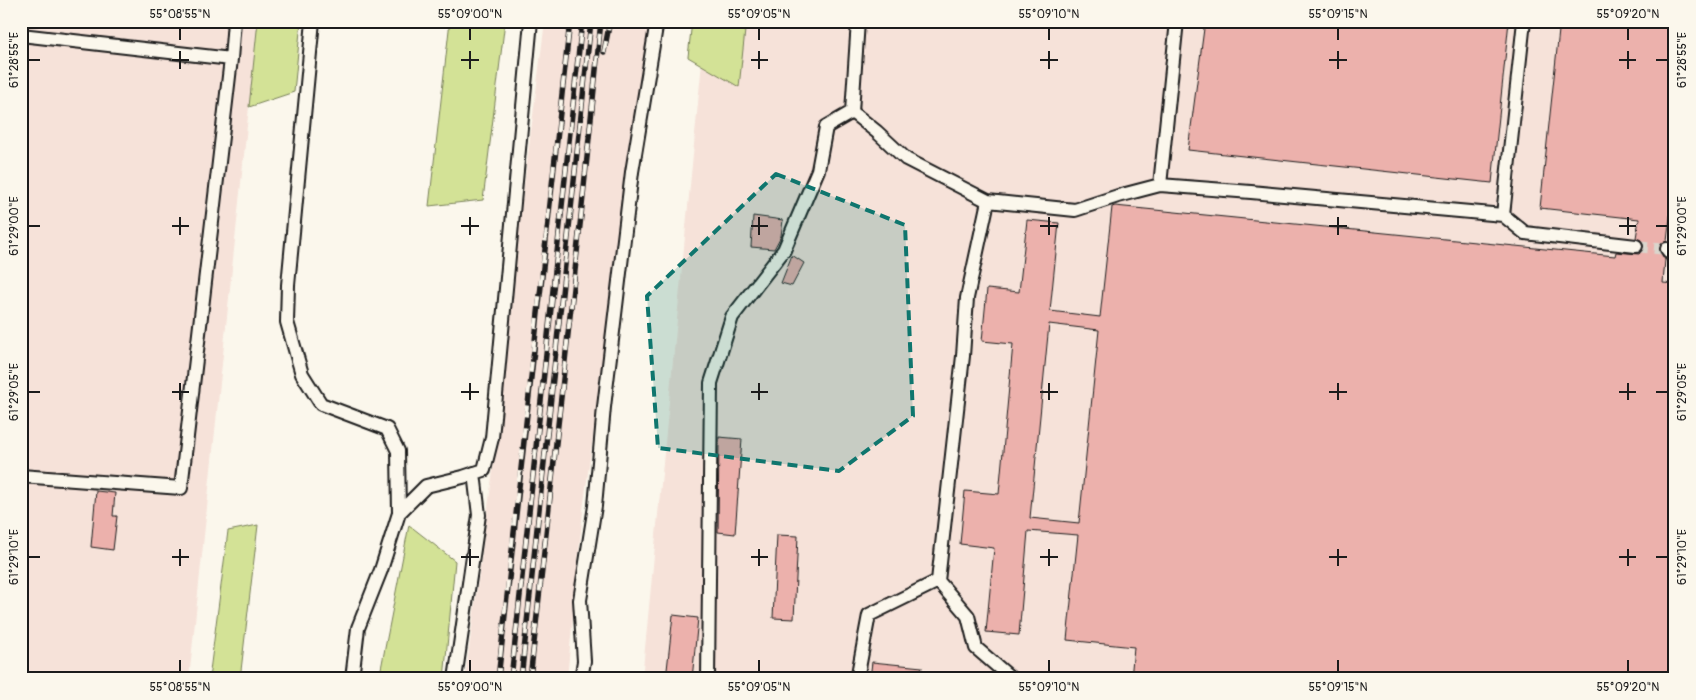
<svg xmlns="http://www.w3.org/2000/svg" width="1696" height="700" font-family="Pangolin,sans-serif">
  <style>
    .built { fill: #f6e2d9 }
    .green { fill: #d3e296; stroke: #787f59 }
    .building { fill: #ecb1ac; stroke: #1c1c1c; fill-rule: evenodd }
    .lines { fill: none; stroke-linecap: round; stroke-linejoin: round }
    .minor-tunnel { stroke: #dad6cd; stroke-width: 12; stroke-dasharray: 12 6; stroke-linecap: butt }
    .minor-casing { stroke: #1c1c1c; stroke-width: 16 }
    .minor { stroke: #fbf7ec; stroke-width: 12 }
    .rail-casing { stroke: #1c1c1c; stroke-width: 5.5 }
    .rail { stroke: #fbf7ec; stroke-width: 4; stroke-dasharray: 11; stroke-linecap: butt }
    .marked { fill: #0f766e; fill-opacity: 0.2; stroke: #0f766e; stroke-width: 4; stroke-dasharray: 10 6; stroke-linejoin: round }
    .ticks { fill: none; stroke: #1c1c1c; stroke-width: 2 }
    .neatline { fill: none; stroke: #1c1c1c; stroke-width: 2 }
    .ticks-label { font-size: 12px; text-anchor: middle; fill: #1c1c1c }
  </style>
  <rect width="100%" height="100%" fill="#fbf7ec"/>
  <filter id="ink" filterUnits="userSpaceOnUse"><feTurbulence type="fractalNoise" baseFrequency=".02" numOctaves="2"/><feDisplacementMap in="SourceGraphic" scale="10" xChannelSelector="R" yChannelSelector="G"/><feConvolveMatrix kernelMatrix="1 2 1 2 8 2 1 2 1" color-interpolation-filters="sRGB"/></filter>
  <g filter="url(#ink)">
    <path class="built" d="M 21,21 L 258,21 L 189,679 L 21,679 Z
      M 545,21 L 654,21 L 627,183 L 583,510 L 567,679 L 465,679 L 503,395 L 512,280 Z
      M 706,21 L 1675,21 L 1675,679 L 642,679 Z"/>
    <path class="green" d="M 258,21 L 301,21 L 294,92 L 249,107 Z
      M 450,21 L 505,21 L 483,200 L 429,206 Z
      M 692,21 L 746,21 L 739,87 L 688,57 Z
      M 258,525 L 240,679 L 209,679 L 228,531 Z
      M 409,525 L 455,561 L 444,679 L 379,679 Z"/>
    <path class="building" d="M 1205,21 L 1509,21 L 1492,183 L 1188,150 Z
      M 1560,21 L 1675,21 L 1675,177 L 1667,241 L 1662,243 L 1659,250 L 1665,260 L 1663,283 L 1675,284 L 1675,679 L 1131,679 L 1134,647 L 1067,640 L 1078,535 L 1028,531 L 1019,635 L 986,632 L 994,548 L 960,544 L 965,491 L 999,494 L 1013,344 L 982,341 L 987,289 L 1019,292 L 1027,220 L 1059,223 L 1050,311 L 1100,317 L 1112,207 L 1115,206 L 1615,256 L 1616,252 L 1639,254 L 1642,251 L 1644,246 L 1641,240 L 1636,238 L 1639,219 L 1540,208 ZM 1049,324 L 1099,330 L 1079,523 L 1030,518 Z
      M 753,216 L 783,220 L 781,236 L 774,249 L 751,247 Z
      M 792,255 L 804,263 L 792,286 L 781,283 Z
      M 719,437 L 742,439 L 735,534 L 718,532 Z
      M 96,491 L 115,493 L 113,516 L 117,516 L 113,550 L 91,547 Z
      M 777,535 L 798,536 L 794,619 L 773,618 Z
      M 673,615 L 698,618 L 692,679 L 666,679 Z
      M 872,662 L 922,667 L 920,679 L 870,679 Z"/>
    <g class="lines">
      <path class="minor-tunnel" d="M 1636,246 L 1667,249"/>
      <defs>
        <path id="minor" d="M 313,21 L 288,285 L 287,322 L 302,374 L 321,404 L 387,429 L 398,451 L 399,513
          M 858,21 L 852,112 L 877,132 L 906,159 L 988,201 L 1075,210 L 1118,196 L 1160,185 L 1251,192 L 1503,215 L 1524,21
          M 21,35 L 231,59 L 181,488 L 21,476
          M 231,59 L 234,21
          M 1160,185 L 1177,21
          M 1503,215 L 1525,233 L 1636,246
          M 1667,249 L 1675,259
          M 938,581 L 968,616 L 976,648 L 1012,679
          M 352,679 L 358,628 L 381,570 L 399,513 L 426,486 L 463,477 L 484,470 L 492,438 L 531,21
          M 455,679 L 479,515 L 474,473
          M 581,679 L 584,661 L 580,600 L 595,506 L 604,407 L 632,172 L 657,21
          M 708,679 L 711,383 L 732,317 L 784,250 L 818,170 L 826,127 L 852,112
          M 857,679 L 869,615 L 938,581 L 963,356 L 967,298 L 988,201"/>
      </defs>
      <use href="#minor" class="minor-casing"/>
      <use href="#minor" class="minor"/>
      <defs>
        <path id="rail" d="M 604,52 L 610,21
          M 498,679 C 520,459 546,240 570,21
          M 511,679 L 582,21
          M 521,679 L 591,21
          M 530,679 L 581,216 L 601,21"/>
      </defs>
      <use href="#rail" class="rail-casing"/>
      <use href="#rail" class="rail"/>
    </g>
  </g>
  <path class="marked" d="M 776,174 L 905,225 L 913,416 L 839,471 L 658,448 L 647,296 Z"/>
  <path class="ticks" d="M 180,28 L 180,40M 470,28 L 470,40M 759,28 L 759,40M 1049,28 L 1049,40M 1338,28 L 1338,40M 1628,28 L 1628,40M 180,51 L 180,69M 470,51 L 470,69M 759,51 L 759,69M 1049,51 L 1049,69M 1338,51 L 1338,69M 1628,51 L 1628,69M 28,60 L 40,60M 172,60 L 189,60M 461,60 L 479,60M 751,60 L 768,60M 1040,60 L 1058,60M 1329,60 L 1347,60M 1619,60 L 1636,60M 1656,60 L 1668,60M 180,217 L 180,235M 470,217 L 470,235M 759,217 L 759,235M 1049,217 L 1049,235M 1338,217 L 1338,235M 1628,217 L 1628,235M 28,226 L 40,226M 172,226 L 189,226M 461,226 L 479,226M 751,226 L 768,226M 1040,226 L 1058,226M 1329,226 L 1347,226M 1619,226 L 1636,226M 1656,226 L 1668,226M 180,383 L 180,400M 470,383 L 470,400M 759,383 L 759,400M 1049,383 L 1049,400M 1338,383 L 1338,400M 1628,383 L 1628,400M 28,392 L 40,392M 172,392 L 189,392M 461,392 L 479,392M 751,392 L 768,392M 1040,392 L 1058,392M 1329,392 L 1347,392M 1619,392 L 1636,392M 1656,392 L 1668,392M 180,549 L 180,566M 470,549 L 470,566M 759,549 L 759,566M 1049,549 L 1049,566M 1338,549 L 1338,566M 1628,549 L 1628,566M 28,557 L 40,557M 172,557 L 189,557M 461,557 L 479,557M 751,557 L 768,557M 1040,557 L 1058,557M 1329,557 L 1347,557M 1619,557 L 1636,557M 1656,557 L 1668,557M 180,660 L 180,672M 470,660 L 470,672M 759,660 L 759,672M 1049,660 L 1049,672M 1338,660 L 1338,672M 1628,660 L 1628,672"/>
  <rect width="1696" height="700" fill="none" stroke="#fbf7ec" stroke-width="55"/>
  <rect x="28" y="28" width="1640" height="644" class="neatline"/>
  <g class="ticks-label">
    <text x="180" y="18">55°08'55"N</text>
    <text x="470" y="18">55°09'00"N</text>
    <text x="759" y="18">55°09'05"N</text>
    <text x="1049" y="18">55°09'10"N</text>
    <text x="1338" y="18">55°09'15"N</text>
    <text x="1628" y="18">55°09'20"N</text>
    <text transform="translate(1682 60) rotate(-90)" y="4">61°28'55"E</text>
    <text transform="translate(14 60) rotate(-90)" y="4">61°28'55"E</text>
    <text transform="translate(1682 226) rotate(-90)" y="4">61°29'00"E</text>
    <text transform="translate(14 226) rotate(-90)" y="4">61°29'00"E</text>
    <text transform="translate(1682 392) rotate(-90)" y="4">61°29'05"E</text>
    <text transform="translate(14 392) rotate(-90)" y="4">61°29'05"E</text>
    <text transform="translate(1682 557) rotate(-90)" y="4">61°29'10"E</text>
    <text transform="translate(14 557) rotate(-90)" y="4">61°29'10"E</text>
    <text x="180" y="691">55°08'55"N</text>
    <text x="470" y="691">55°09'00"N</text>
    <text x="759" y="691">55°09'05"N</text>
    <text x="1049" y="691">55°09'10"N</text>
    <text x="1338" y="691">55°09'15"N</text>
    <text x="1628" y="691">55°09'20"N</text>
  </g>
</svg>
